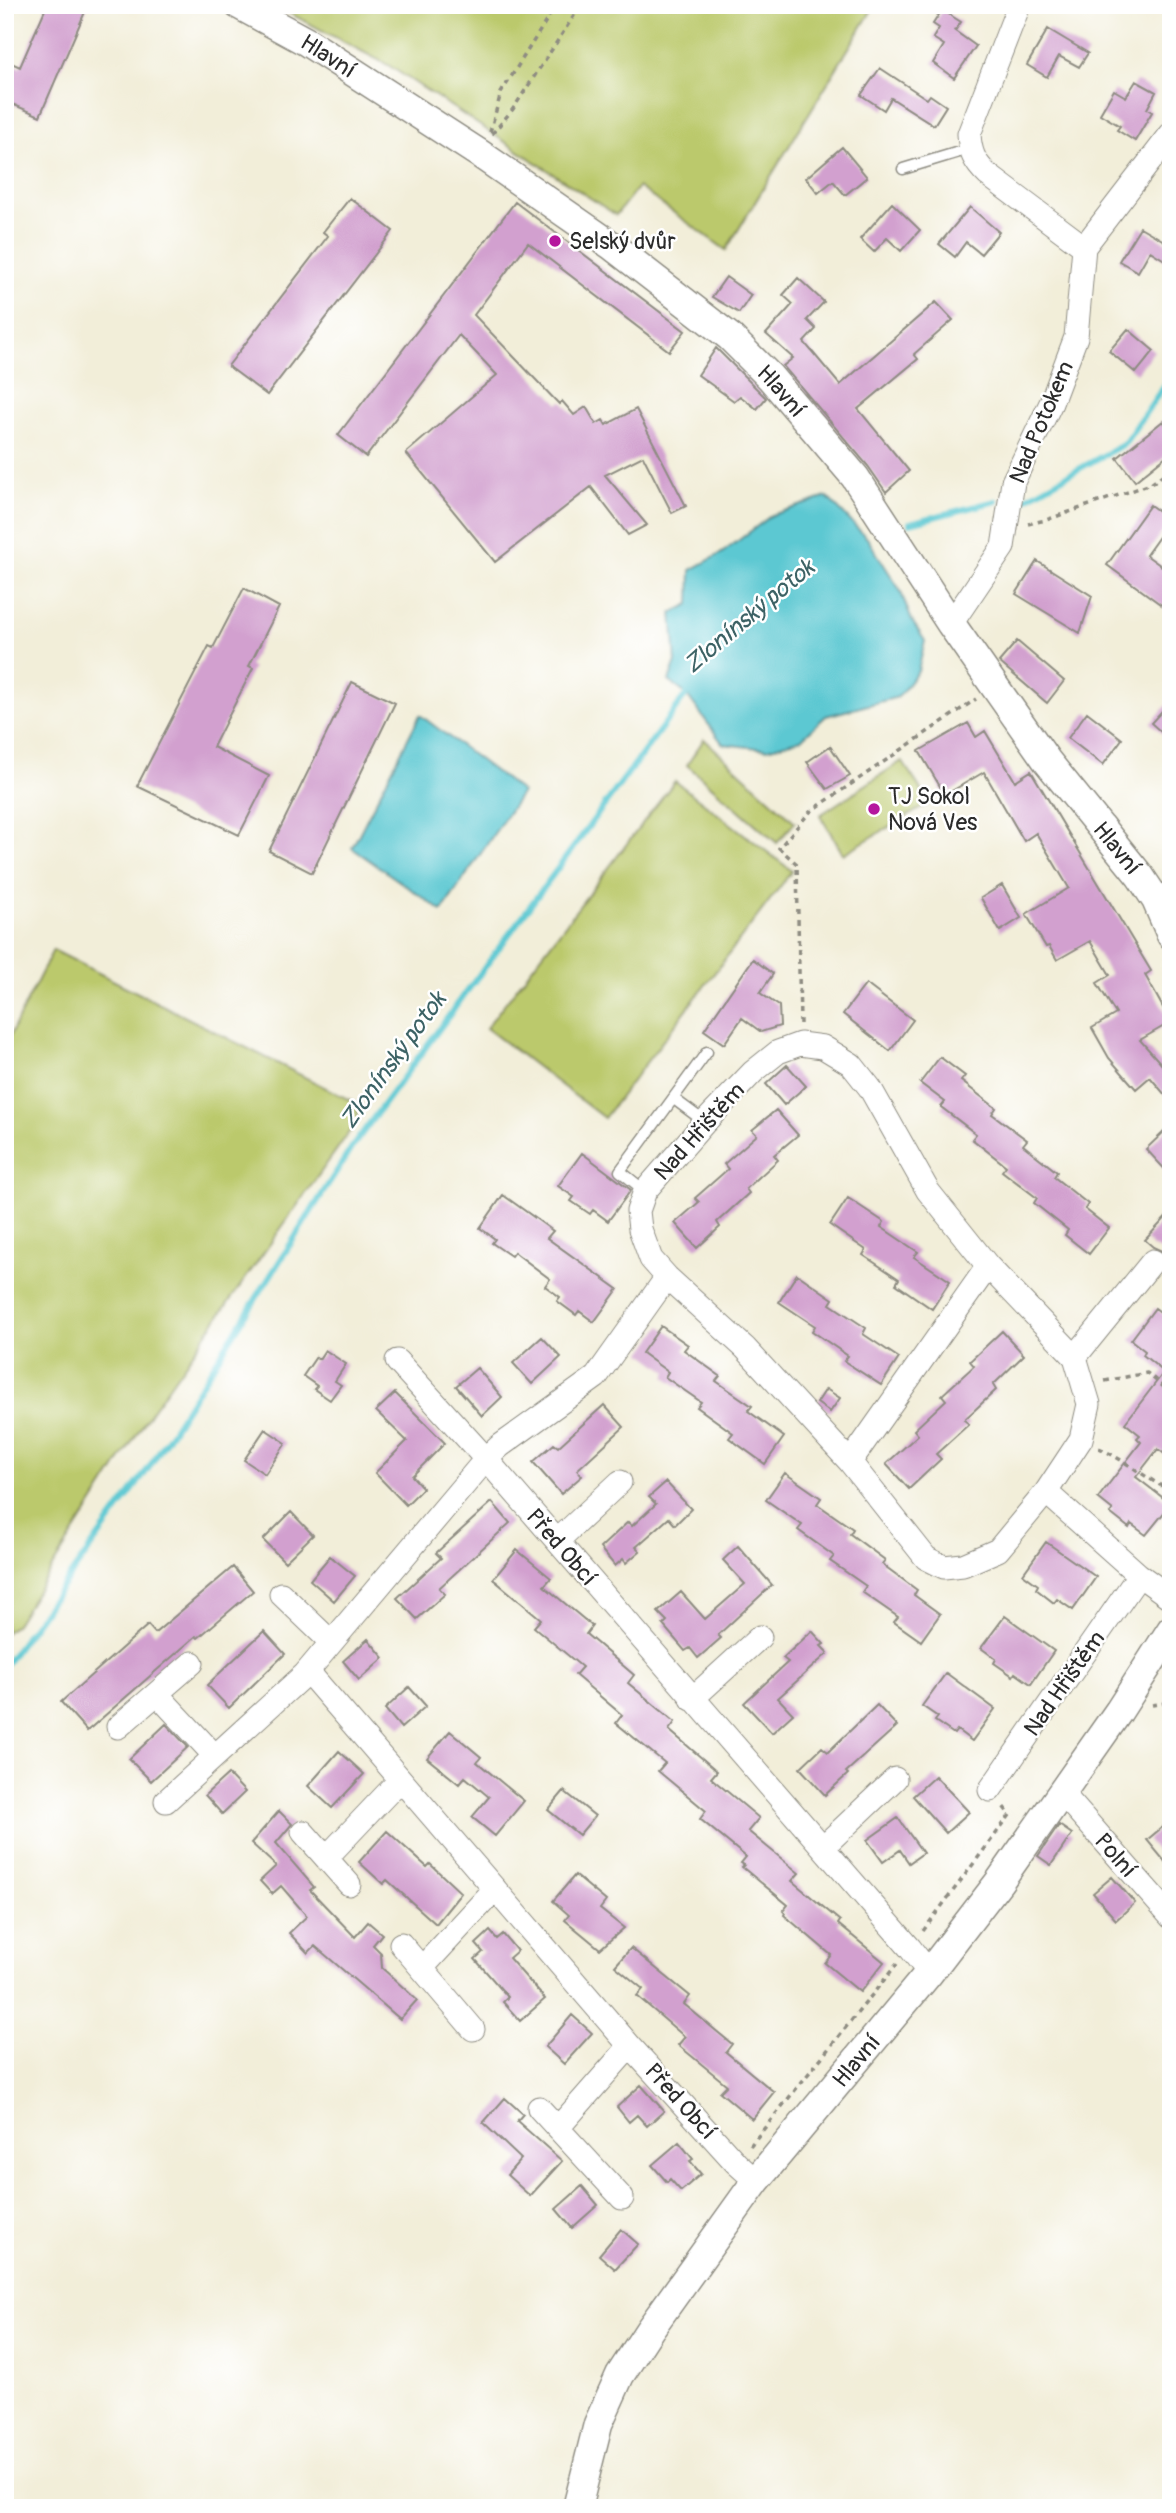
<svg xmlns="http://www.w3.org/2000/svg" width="1176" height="2513" font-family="Pangolin,sans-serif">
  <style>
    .green { fill: #bbc96c; stroke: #737a4c; stroke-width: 2 }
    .water { fill: #5bc8d2; stroke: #437a7e; stroke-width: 2 }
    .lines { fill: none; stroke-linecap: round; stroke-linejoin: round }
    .stream { stroke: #5bc8d2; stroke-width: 6 }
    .building { fill: #d2a0cf }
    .service-casing { stroke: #8e8c82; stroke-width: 13 }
    .minor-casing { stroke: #8e8c82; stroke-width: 25 }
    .tertiary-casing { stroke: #8e8c82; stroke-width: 31 }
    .path { stroke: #8e8c82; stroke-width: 3.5; stroke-dasharray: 5 5; stroke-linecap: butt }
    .service { stroke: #fff; stroke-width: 10 }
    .minor { stroke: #fff; stroke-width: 23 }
    .tertiary { stroke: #fff; stroke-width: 28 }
    .poi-dot { fill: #b5179e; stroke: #fff; stroke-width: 2.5 }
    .labels { text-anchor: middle; stroke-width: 5; stroke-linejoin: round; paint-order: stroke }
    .street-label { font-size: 23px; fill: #2b2b2b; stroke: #fff }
    .poi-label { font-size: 23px; fill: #2b2b2b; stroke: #fff; text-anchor: start }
    .water-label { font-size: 24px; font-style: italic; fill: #3c6265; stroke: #fff }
  </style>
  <rect width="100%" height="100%" fill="#fff"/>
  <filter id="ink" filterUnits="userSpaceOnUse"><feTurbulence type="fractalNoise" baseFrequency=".0143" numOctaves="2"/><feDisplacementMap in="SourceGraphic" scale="14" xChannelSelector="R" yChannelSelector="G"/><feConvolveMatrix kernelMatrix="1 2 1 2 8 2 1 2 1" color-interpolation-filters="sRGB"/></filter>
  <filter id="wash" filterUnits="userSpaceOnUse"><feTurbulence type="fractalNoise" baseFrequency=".00686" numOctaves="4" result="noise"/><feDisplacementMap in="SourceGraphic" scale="28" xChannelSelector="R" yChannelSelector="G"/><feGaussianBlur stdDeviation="1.57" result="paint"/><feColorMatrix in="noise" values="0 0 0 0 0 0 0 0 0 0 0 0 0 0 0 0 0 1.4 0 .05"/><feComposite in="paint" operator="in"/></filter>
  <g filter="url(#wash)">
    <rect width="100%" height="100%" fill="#f2eed9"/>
    <path class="green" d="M 274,5 L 875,5 L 726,250 L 638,187 L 616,215 L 388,65 Z
      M 704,739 L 795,822 L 777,843 L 687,765 Z
      M 902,761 L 930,803 L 843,854 L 820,815 Z
      M 675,781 L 792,871 L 604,1118 L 486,1028 Z
      M 53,950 L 358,1104 L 357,1121 L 151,1412 L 16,1624 L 5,1633 L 5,1045 Z"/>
    <path class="water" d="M 827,497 L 867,538 L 900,590 L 912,621 L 925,641 L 918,671 L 898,697 L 826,716 L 801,739 L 767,749 L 723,744 L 687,695 L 669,681 L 676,662 L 672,613 L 690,604 L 691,570 L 722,553 L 772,515 Z
      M 420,715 L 522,792 L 442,911 L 352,848 Z"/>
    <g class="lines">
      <path class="stream" d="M 1021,501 L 1124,444 L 1171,376
        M 910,523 L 996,501
        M 5,1665 L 148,1469 L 352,1147 L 691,688"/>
    </g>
    <g id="blocks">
      <path class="building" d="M 47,5 L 88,5 L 40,116 L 5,101 L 5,60 L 20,67 Z
        M 942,10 L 961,22 L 955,31 L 976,46 L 954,78 L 933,63 L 944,45 L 933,38 L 939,28 L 933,24 Z
        M 1048,29 L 1088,53 L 1079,67 L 1059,56 L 1047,77 L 1027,65 Z
        M 880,68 L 927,99 L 930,95 L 946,106 L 934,125 L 891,98 L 884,110 L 861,95 Z
        M 1136,81 L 1156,92 L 1147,109 L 1152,112 L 1135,141 L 1117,130 L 1120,126 L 1100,114 L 1114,90 L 1126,97 Z
        M 842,147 L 867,177 L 845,195 L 833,181 L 818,193 L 806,178 Z
        M 350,198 L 393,231 L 267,395 L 228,366 L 328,236 L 323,232 Z
        M 515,202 L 685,331 L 669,351 L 528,243 L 474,315 L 559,404 L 562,401 L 574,415 L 586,407 L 596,424 L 603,420 L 606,425 L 636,409 L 686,506 L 672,513 L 643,456 L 605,475 L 647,525 L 628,535 L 591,487 L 495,562 L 406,453 L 497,375 L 459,335 L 366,457 L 338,435 Z
        M 892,203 L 920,230 L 901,251 L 887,238 L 874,252 L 860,239 Z
        M 970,207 L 999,232 L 981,254 L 966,242 L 955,257 L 939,244 Z
        M 1140,227 L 1171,245 L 1171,264 L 1150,251 L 1138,272 L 1119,261 Z
        M 726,277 L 751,295 L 739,313 L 712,297 Z
        M 798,278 L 824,302 L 807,320 L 816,329 L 804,342 L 840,385 L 936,302 L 953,320 L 914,354 L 918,359 L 858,409 L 909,471 L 886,492 L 868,466 L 783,366 L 793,358 L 766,334 L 793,304 L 783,295 Z
        M 1128,329 L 1154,351 L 1136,373 L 1109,351 Z
        M 716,348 L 766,398 L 757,409 L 740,396 L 734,401 L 698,375 Z
        M 1163,421 L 1171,431 L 1171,452 L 1135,481 L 1117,458 Z
        M 1150,505 L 1171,520 L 1146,555 L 1171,573 L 1171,612 L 1107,565 Z
        M 1037,561 L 1092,596 L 1080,633 L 1016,594 Z
        M 244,588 L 279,607 L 249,666 L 253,668 L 213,747 L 269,776 L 239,835 L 137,786 L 209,646 L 213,648 Z
        M 1017,641 L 1064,681 L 1047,703 L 999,662 Z
        M 352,682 L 395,703 L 312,873 L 269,851 Z
        M 1171,701 L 1171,741 L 1151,723 Z
        M 1087,712 L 1122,739 L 1103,765 L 1068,738 Z
        M 968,723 L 976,737 L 985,731 L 1015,781 L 1031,771 L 1151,971 L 1145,975 L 1171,1022 L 1140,1040 L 1171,1075 L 1171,1102 L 1150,1077 L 1136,1089 L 1109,1058 L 1092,1028 L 1116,1014 L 1097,983 L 1110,975 L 1090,941 L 1057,960 L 1049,946 L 1046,947 L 1026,914 L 1069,888 L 1036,833 L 1024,841 L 984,772 L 945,795 L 919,751 Z
        M 830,746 L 850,776 L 827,789 L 807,762 Z
        M 1002,885 L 1021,918 L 1000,931 L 981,898 Z
        M 753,959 L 773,974 L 760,993 L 779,1006 L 780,1026 L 761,1032 L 742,1018 L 724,1044 L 704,1030 Z
        M 866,984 L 913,1020 L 890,1051 L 843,1014 Z
        M 940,1057 L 965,1076 L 961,1081 L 996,1108 L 992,1114 L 1027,1140 L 1023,1145 L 1057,1172 L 1054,1177 L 1088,1204 L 1085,1209 L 1109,1228 L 1089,1254 L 1065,1235 L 1068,1230 L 1034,1203 L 1037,1198 L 1002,1171 L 1006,1166 L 972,1139 L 976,1134 L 941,1107 L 945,1102 L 920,1083 Z
        M 787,1065 L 806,1086 L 784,1105 L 766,1084 Z
        M 776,1110 L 798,1135 L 774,1155 L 778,1160 L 746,1189 L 749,1193 L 717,1222 L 720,1227 L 697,1248 L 675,1223 L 699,1202 L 695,1198 L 728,1169 L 724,1164 L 757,1135 L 752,1130 Z
        M 1171,1125 L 1171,1176 L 1146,1149 Z
        M 582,1153 L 631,1190 L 608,1221 L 593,1210 L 590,1214 L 571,1201 L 574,1197 L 558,1186 Z
        M 503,1195 L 553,1231 L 547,1238 L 618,1289 L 594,1322 L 579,1311 L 576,1315 L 557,1301 L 560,1297 L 545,1286 L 550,1279 L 514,1252 L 511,1256 L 492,1243 L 495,1239 L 480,1228 Z
        M 848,1198 L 884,1222 L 881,1227 L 918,1252 L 914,1257 L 950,1281 L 932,1309 L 896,1284 L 899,1279 L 863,1255 L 866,1250 L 830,1225 Z
        M 1171,1212 L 1171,1264 L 1162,1251 L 1153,1247 L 1145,1240 Z
        M 797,1274 L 833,1299 L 830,1304 L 866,1328 L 863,1334 L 899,1358 L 881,1385 L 844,1361 L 848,1356 L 812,1331 L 815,1326 L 779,1302 Z
        M 1155,1308 L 1171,1320 L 1171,1459 L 1158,1449 L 1136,1477 L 1171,1504 L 1146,1535 L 1131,1524 L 1129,1528 L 1110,1513 L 1113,1510 L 1098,1498 L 1141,1442 L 1137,1438 L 1140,1435 L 1125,1423 L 1164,1372 L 1143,1355 L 1145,1351 L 1131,1340 Z
        M 661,1326 L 688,1345 L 684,1350 L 720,1376 L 716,1381 L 752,1406 L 748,1411 L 784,1437 L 765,1464 L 729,1438 L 733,1433 L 697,1407 L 701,1402 L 665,1377 L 668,1372 L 642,1353 Z
        M 1002,1331 L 1024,1355 L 993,1385 L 996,1390 L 964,1420 L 969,1424 L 936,1454 L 941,1459 L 909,1489 L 886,1464 L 918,1435 L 914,1430 L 946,1400 L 942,1395 L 974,1366 L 970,1361 Z
        M 542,1337 L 561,1357 L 532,1384 L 513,1363 Z
        M 325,1350 L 346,1364 L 335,1381 L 341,1385 L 330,1400 L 314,1389 L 317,1386 L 303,1376 L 316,1357 L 319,1359 Z
        M 477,1368 L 502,1397 L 482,1416 L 456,1386 Z
        M 826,1389 L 840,1398 L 830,1412 L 817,1403 Z
        M 395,1393 L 445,1443 L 412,1476 L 423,1488 L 406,1505 L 375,1473 L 407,1441 L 376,1411 Z
        M 604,1405 L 624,1427 L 577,1470 L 582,1476 L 561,1494 L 533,1462 L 554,1444 L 558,1447 Z
        M 265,1429 L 286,1443 L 265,1474 L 244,1460 Z
        M 785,1473 L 821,1498 L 817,1504 L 853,1529 L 850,1534 L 885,1560 L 882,1564 L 917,1590 L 914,1595 L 940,1614 L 921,1641 L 894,1622 L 898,1617 L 862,1592 L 866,1586 L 830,1561 L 834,1556 L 798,1530 L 802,1525 L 766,1500 Z
        M 666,1482 L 691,1509 L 675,1525 L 669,1518 L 636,1547 L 640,1551 L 626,1563 L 623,1559 L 615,1566 L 600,1548 L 628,1522 L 632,1526 L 656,1504 L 649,1497 Z
        M 492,1502 L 510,1523 L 439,1588 L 445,1594 L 417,1619 L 397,1598 L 441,1558 L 436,1553 Z
        M 291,1512 L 313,1535 L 285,1562 L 263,1540 Z
        M 1046,1542 L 1096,1577 L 1073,1610 L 1057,1599 L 1054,1603 L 1036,1589 L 1038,1585 L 1023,1574 Z
        M 738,1546 L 772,1585 L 718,1635 L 721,1638 L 698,1658 L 690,1648 L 685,1651 L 663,1625 L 667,1621 L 658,1612 L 681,1592 L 705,1619 L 745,1584 L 723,1560 Z
        M 517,1550 L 551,1578 L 544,1586 L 592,1626 L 586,1634 L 634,1675 L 628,1683 L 675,1722 L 669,1730 L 717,1771 L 711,1778 L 759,1818 L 748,1831 L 799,1873 L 792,1881 L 840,1921 L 838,1924 L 884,1962 L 860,1992 L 825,1963 L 831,1955 L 784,1915 L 785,1913 L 783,1911 L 788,1905 L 742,1867 L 744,1865 L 741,1863 L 746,1857 L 700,1819 L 706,1811 L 658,1771 L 665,1763 L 616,1723 L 622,1715 L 575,1675 L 582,1667 L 534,1627 L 541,1619 L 493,1579 Z
        M 330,1556 L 355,1576 L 334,1601 L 310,1580 Z
        M 233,1567 L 253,1591 L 198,1638 L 196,1636 L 87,1731 L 61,1702 L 148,1625 L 155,1633 Z
        M 1005,1616 L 1054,1651 L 1031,1684 L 1015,1673 L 1013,1676 L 994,1663 L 996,1659 L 981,1648 Z
        M 264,1631 L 285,1654 L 229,1708 L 207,1685 Z
        M 812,1631 L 824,1644 L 821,1646 L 828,1653 L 778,1698 L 793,1714 L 772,1733 L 744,1703 L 788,1662 L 783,1658 Z
        M 368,1639 L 384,1658 L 359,1680 L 343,1661 Z
        M 946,1673 L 995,1709 L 972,1741 L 957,1730 L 954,1734 L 935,1721 L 938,1717 L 922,1706 Z
        M 409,1687 L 426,1706 L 401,1728 L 385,1709 Z
        M 877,1705 L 897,1726 L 846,1772 L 848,1774 L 825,1795 L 800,1768 L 822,1747 L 828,1752 Z
        M 166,1724 L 188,1747 L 151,1781 L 129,1759 Z
        M 450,1731 L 481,1757 L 477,1762 L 524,1801 L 495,1836 L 472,1817 L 489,1797 L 465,1777 L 459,1784 L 427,1758 Z
        M 339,1751 L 364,1774 L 332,1808 L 308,1786 Z
        M 228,1774 L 245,1792 L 222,1814 L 205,1795 Z
        M 935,1776 L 969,1812 L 946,1833 L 913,1796 Z
        M 564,1791 L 595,1816 L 579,1835 L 548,1810 Z
        M 279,1811 L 292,1824 L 276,1843 L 314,1887 L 310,1890 L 355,1937 L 368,1922 L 382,1934 L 373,1945 L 381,1953 L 382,1968 L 417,2000 L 400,2019 L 315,1946 L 308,1953 L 289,1933 L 307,1916 L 281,1886 L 272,1894 L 260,1881 L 276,1866 L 251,1843 Z
        M 898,1818 L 923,1853 L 909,1863 L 900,1850 L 883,1862 L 867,1840 Z
        M 1171,1820 L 1171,1869 L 1147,1840 Z
        M 1059,1825 L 1072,1834 L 1051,1865 L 1038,1856 Z
        M 387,1831 L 427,1867 L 430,1864 L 461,1893 L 436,1924 L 387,1880 L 383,1884 L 359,1862 Z
        M 575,1875 L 606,1901 L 600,1909 L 624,1928 L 600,1949 L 565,1920 L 569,1915 L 553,1901 Z
        M 1112,1877 L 1135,1903 L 1116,1920 L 1093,1893 Z
        M 490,1931 L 497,1939 L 503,1934 L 517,1951 L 509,1958 L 545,1999 L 520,2021 L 503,2002 L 508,1997 L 475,1959 L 483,1952 L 476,1944 Z
        M 631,1948 L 690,1996 L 684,2004 L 732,2044 L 726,2052 L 774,2092 L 752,2119 L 720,2092 L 727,2085 L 678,2045 L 685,2037 L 637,1996 L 643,1989 L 615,1966 Z
        M 572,2015 L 592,2033 L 564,2064 L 545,2047 Z
        M 641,2085 L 664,2111 L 647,2126 L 637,2115 L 629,2122 L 617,2107 Z
        M 505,2098 L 523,2114 L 517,2121 L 562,2161 L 530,2196 L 507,2175 L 521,2159 L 483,2123 Z
        M 679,2142 L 693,2159 L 690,2161 L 701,2174 L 681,2191 L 670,2179 L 667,2182 L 652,2165 Z
        M 582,2186 L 598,2205 L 572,2228 L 556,2209 Z
        M 621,2229 L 638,2244 L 615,2269 L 599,2255 Z"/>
    </g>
  </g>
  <g filter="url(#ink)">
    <use href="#blocks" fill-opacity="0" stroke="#8e8c82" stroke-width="2"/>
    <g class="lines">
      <defs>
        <path id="service" d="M 903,169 L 969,149
          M 674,1099 L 705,1122
          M 645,1191 L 620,1171 L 707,1052"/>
        <path id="minor" d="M 1019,5 L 969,134 C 970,152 974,162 988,175 L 1084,247
          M 951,624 L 1003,547 L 1013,482 L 1051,403 L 1076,337 L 1084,247 L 1171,134
          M 800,1044 L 823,1047 L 851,1064 L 870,1088 L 928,1191 L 988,1266 L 1075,1357 L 1089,1404 L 1081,1439 L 1046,1492 L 998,1550 L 963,1565 L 944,1567 L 926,1558 L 850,1462 L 745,1348 L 667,1277 L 651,1259 L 640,1229 L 638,1211 L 645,1191 L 705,1122 L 753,1072 L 778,1052 Z
          M 1075,1357 L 1153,1261
          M 397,1361 L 486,1459 L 500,1446 L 596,1377 L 667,1277
          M 850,1462 L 988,1266
          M 1046,1492 L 1139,1575 L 1171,1598
          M 557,1541 L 620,1482
          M 281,1594 L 331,1642
          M 305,1674 L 309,1673 L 630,2046 L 736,2163 L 756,2181
          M 157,1694 L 215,1756
          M 692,1699 L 760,1637
          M 118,1727 L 192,1663
          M 990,1790 L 1139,1575
          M 1062,1793 L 1171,1917
          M 166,1801 L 305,1674 L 486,1459 L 910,1948 L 929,1973
          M 303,1832 L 349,1884
          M 823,1847 L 895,1779
          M 326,1858 L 400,1780
          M 401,1944 L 473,2029
          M 422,1968 L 495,1889
          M 539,2108 L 622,2198
          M 558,2128 L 630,2046"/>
        <g id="tertiary">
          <path id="s1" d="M 239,5 L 307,42 L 480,154 L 611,245 L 730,337 L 770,377 L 855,477 L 951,624 L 1047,761 L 1140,876 L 1156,900 L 1171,935"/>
          <path id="s2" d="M 577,2508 L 598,2424 L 620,2375 L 650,2329 L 756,2181 L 929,1973 L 999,1882 L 1119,1711 L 1171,1630"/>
        </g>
      </defs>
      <use href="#service" class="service-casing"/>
      <use href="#minor" class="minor-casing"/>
      <use href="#tertiary" class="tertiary-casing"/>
      <path class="path" d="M 490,132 L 501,93 L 556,5
        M 492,134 L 513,109 L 581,5
        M 1028,524 L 1046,520 L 1151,484 L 1171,468
        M 800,1024 L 797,864 L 779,848 L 810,812 L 976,699
        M 1105,1381 L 1147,1373 L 1171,1393
        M 1099,1448 C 1125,1460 1145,1478 1171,1491
        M 1152,1705 L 1171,1702
        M 923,1931 L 1010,1815 L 1002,1805
        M 750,2146 L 897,1964"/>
      <use href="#service" class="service"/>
      <use href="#minor" class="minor"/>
      <use href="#tertiary" class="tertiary"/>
    </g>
  </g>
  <g class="poi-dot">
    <circle cx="555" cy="241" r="7"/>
    <circle cx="874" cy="809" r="7"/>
  </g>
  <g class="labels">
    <g class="street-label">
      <text dy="8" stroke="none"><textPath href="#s1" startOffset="103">Hlavní</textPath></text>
      <text dy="8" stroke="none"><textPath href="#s1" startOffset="668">Hlavní</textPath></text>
      <text transform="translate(1041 422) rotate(-67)" y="8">Nad Potokem</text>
      <text dy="8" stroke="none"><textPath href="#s1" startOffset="1236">Hlavní</textPath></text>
      <text transform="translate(699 1131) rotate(-48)" y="8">Nad Hřištěm</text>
      <text transform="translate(562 1547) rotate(49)" y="8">Před Obcí</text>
      <text transform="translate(1064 1683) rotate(-55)" y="8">Nad Hřištěm</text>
      <text transform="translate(1116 1855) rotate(49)" y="8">Polní</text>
      <text dy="8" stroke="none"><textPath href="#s2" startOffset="534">Hlavní</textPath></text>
      <text transform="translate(681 2101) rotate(48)" y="8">Před Obcí</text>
    </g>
    <g class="poi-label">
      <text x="569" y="249">Selský dvůr</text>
      <text x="888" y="804">TJ Sokol<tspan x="888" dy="26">Nová Ves</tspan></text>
    </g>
    <g class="water-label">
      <text transform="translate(749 616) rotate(-40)" y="8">Zlonínský potok</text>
      <text transform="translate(393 1060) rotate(-54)" y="8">Zlonínský potok</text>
    </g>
  </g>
  <rect width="1176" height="2513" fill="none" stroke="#fff" stroke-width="28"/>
</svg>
